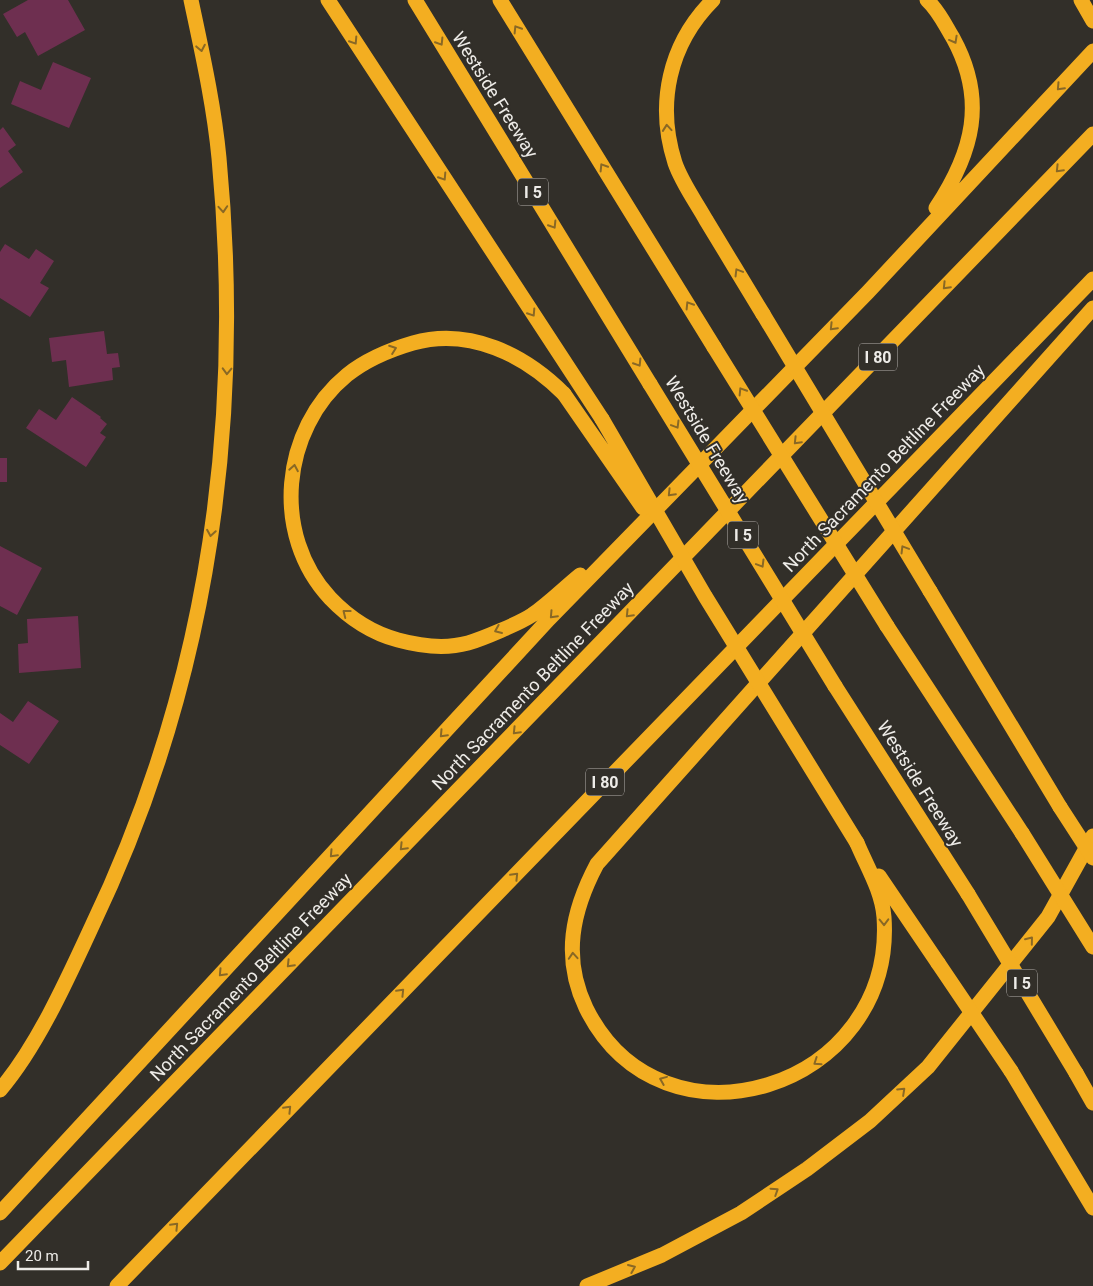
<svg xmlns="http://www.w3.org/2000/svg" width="1093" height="1286" font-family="Roboto,sans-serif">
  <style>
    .building { fill: #6e2f50 }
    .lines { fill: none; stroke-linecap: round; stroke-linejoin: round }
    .highway { stroke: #f3ae21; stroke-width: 15 }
    .highway-bridge { stroke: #f3ae21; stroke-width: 15 }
    .oneway { stroke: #896825 }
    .labels { text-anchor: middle; stroke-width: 4; stroke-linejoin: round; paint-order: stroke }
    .shield { fill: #322f29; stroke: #b6b3af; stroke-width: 1 }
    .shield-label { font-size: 16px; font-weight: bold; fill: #eeece8 }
    .street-label { font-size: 18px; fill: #eeece8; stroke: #322f29 }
  </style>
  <rect width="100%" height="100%" fill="#322f29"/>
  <path class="building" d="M 28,0 L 68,0 L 85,30 L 38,56 L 25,32 L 17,37 L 3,14 Z
    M 53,62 L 91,78 L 69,128 L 11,104 L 20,81 L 41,90 Z
    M 3,127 L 16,145 L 8,151 L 23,172 L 0,188 L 0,130 Z
    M 5,244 L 29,259 L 36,249 L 54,261 L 40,283 L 49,288 L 30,317 L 0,298 L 0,252 Z
    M 104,331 L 107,354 L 118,353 L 120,367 L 112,368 L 113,380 L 69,387 L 66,360 L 52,362 L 49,338 Z
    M 72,397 L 101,417 L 100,418 L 107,424 L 100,433 L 106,437 L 86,467 L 26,428 L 39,409 L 56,420 Z
    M 0,458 L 7,458 L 7,482 L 0,482 Z
    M 0,546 L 42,568 L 17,615 L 0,606 Z
    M 78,616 L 81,668 L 19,673 L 18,644 L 28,643 L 27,619 Z
    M 28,701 L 59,721 L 29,764 L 0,745 L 0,713 L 13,722 Z"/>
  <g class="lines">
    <path class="highway" d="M 328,0 L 602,419
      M 415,0 L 650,384
      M 500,0 L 714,347
      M 713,0 C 669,44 656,104 675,163 C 682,183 696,202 706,220 C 725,251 744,283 763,314
      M 927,0 C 939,11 945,25 953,38 C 987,100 973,152 936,208
      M 1081,0 L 1093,21
      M 564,394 C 525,355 470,327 413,343 C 389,350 367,359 347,375 C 281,429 271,535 330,598 C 349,618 372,633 398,640 C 420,646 446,649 468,643 C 482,639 520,623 532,615 C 549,603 564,588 580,575
      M 930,591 L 1060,807
      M 887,626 L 1022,833
      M 835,686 L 968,894
      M 857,843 C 867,867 882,891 884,917 C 896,1089 662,1162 586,1008 C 562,958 572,911 597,864 L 1093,308
      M 879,876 L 938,963
      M 1011,1071 L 1093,1208
      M 1076,1073 L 1093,1103
      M 0,1090 C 37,1047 68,978 92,926 C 208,684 244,424 219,158 C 214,105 202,52 191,0
      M 0,1213 L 549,619 L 868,292 L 1093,51
      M 0,1263 L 1093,134
      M 117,1286 L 1093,279
      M 587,1286 L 662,1255 L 741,1213 L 807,1169 L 870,1121 L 928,1067 L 1048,917 L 1093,836"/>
    <path class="highway-bridge" d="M 763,314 L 930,591
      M 714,347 L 887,626
      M 650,384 L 835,686
      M 564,394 L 643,508
      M 602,419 L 705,596 L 857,843
      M 1060,807 L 1093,858
      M 1022,833 L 1093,947
      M 968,894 L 1076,1073
      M 938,963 L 1011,1071"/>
  </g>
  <defs><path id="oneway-chevron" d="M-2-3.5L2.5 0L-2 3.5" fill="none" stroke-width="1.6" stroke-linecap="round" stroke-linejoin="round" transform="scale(1.25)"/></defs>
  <g class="oneway">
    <use href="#oneway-chevron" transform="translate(517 29) rotate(-122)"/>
    <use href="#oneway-chevron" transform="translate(954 40) rotate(61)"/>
    <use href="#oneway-chevron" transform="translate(354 41) rotate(57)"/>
    <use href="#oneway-chevron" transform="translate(440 42) rotate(58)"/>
    <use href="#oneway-chevron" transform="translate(201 48) rotate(79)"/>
    <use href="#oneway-chevron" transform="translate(1060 87) rotate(133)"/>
    <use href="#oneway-chevron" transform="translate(667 128) rotate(-95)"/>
    <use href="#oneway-chevron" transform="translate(603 167) rotate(-122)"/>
    <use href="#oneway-chevron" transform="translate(1059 169) rotate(134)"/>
    <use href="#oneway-chevron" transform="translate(443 177) rotate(57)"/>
    <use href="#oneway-chevron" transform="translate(223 209) rotate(86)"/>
    <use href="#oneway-chevron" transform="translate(553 225) rotate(58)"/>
    <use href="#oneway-chevron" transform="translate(738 272) rotate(-121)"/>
    <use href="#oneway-chevron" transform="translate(946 286) rotate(134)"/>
    <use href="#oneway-chevron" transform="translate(689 305) rotate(-122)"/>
    <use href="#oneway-chevron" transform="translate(532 313) rotate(57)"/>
    <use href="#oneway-chevron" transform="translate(833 327) rotate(134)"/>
    <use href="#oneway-chevron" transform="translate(393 349) rotate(-20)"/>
    <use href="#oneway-chevron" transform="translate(638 363) rotate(58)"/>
    <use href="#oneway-chevron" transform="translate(227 371) rotate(92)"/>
    <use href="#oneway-chevron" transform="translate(742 391) rotate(-122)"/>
    <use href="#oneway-chevron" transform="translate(676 425) rotate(59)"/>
    <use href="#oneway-chevron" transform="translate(797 441) rotate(134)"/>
    <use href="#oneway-chevron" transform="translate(294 468) rotate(-80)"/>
    <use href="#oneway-chevron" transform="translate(671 493) rotate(134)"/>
    <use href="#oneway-chevron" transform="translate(211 533) rotate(99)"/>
    <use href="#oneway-chevron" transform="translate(904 549) rotate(-121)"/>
    <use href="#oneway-chevron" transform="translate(761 564) rotate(59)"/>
    <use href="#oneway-chevron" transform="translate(346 613) rotate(-142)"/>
    <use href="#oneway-chevron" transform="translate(629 614) rotate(134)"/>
    <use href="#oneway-chevron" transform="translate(553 615) rotate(133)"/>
    <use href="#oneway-chevron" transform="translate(498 630) rotate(157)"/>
    <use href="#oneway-chevron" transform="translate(516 731) rotate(134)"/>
    <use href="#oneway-chevron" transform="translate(443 734) rotate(133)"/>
    <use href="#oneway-chevron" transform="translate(403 847) rotate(134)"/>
    <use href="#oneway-chevron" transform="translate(333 854) rotate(133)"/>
    <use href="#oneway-chevron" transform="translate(515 876) rotate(-46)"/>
    <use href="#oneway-chevron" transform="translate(884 922) rotate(89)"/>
    <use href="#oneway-chevron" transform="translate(1030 940) rotate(-51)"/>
    <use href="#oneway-chevron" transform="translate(573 956) rotate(-94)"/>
    <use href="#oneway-chevron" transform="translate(290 964) rotate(134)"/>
    <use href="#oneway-chevron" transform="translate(222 973) rotate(133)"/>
    <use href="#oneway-chevron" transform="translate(401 992) rotate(-46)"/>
    <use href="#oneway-chevron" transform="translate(817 1062) rotate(146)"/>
    <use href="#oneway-chevron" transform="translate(663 1080) rotate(-158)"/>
    <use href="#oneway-chevron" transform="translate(902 1091) rotate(-43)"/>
    <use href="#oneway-chevron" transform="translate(288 1109) rotate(-46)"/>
    <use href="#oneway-chevron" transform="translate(775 1191) rotate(-33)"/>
    <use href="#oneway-chevron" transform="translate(175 1226) rotate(-46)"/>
    <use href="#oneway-chevron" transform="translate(632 1268) rotate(-23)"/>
  </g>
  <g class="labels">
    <g class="shield">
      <rect x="518" y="178.5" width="30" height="27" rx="4"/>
      <rect x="859" y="343.5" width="38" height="27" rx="4"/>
      <rect x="728" y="521.5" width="30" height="27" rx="4"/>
      <rect x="586" y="768.5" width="38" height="27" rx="4"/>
      <rect x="1007" y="969.5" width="30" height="27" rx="4"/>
    </g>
    <g class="shield-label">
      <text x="533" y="198">I 5</text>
      <text x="878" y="363">I 80</text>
      <text x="743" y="541">I 5</text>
      <text x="605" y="788">I 80</text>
      <text x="1022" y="989">I 5</text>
    </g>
    <g class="street-label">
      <text transform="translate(495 95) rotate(58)" y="6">Westside Freeway</text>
      <text transform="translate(707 440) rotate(59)" y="6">Westside Freeway</text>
      <text transform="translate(884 468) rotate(-46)" y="6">North Sacramento Beltline Freeway</text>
      <text transform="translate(533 686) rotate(-46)" y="6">North Sacramento Beltline Freeway</text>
      <text transform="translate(920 784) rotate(58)" y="6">Westside Freeway</text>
      <text transform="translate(251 977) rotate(-46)" y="6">North Sacramento Beltline Freeway</text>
    </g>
  </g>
  <path d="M18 1261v8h70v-8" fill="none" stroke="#eeece8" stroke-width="2.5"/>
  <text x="25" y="1261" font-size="15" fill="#eeece8" stroke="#322f29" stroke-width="4" paint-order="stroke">20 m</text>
</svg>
